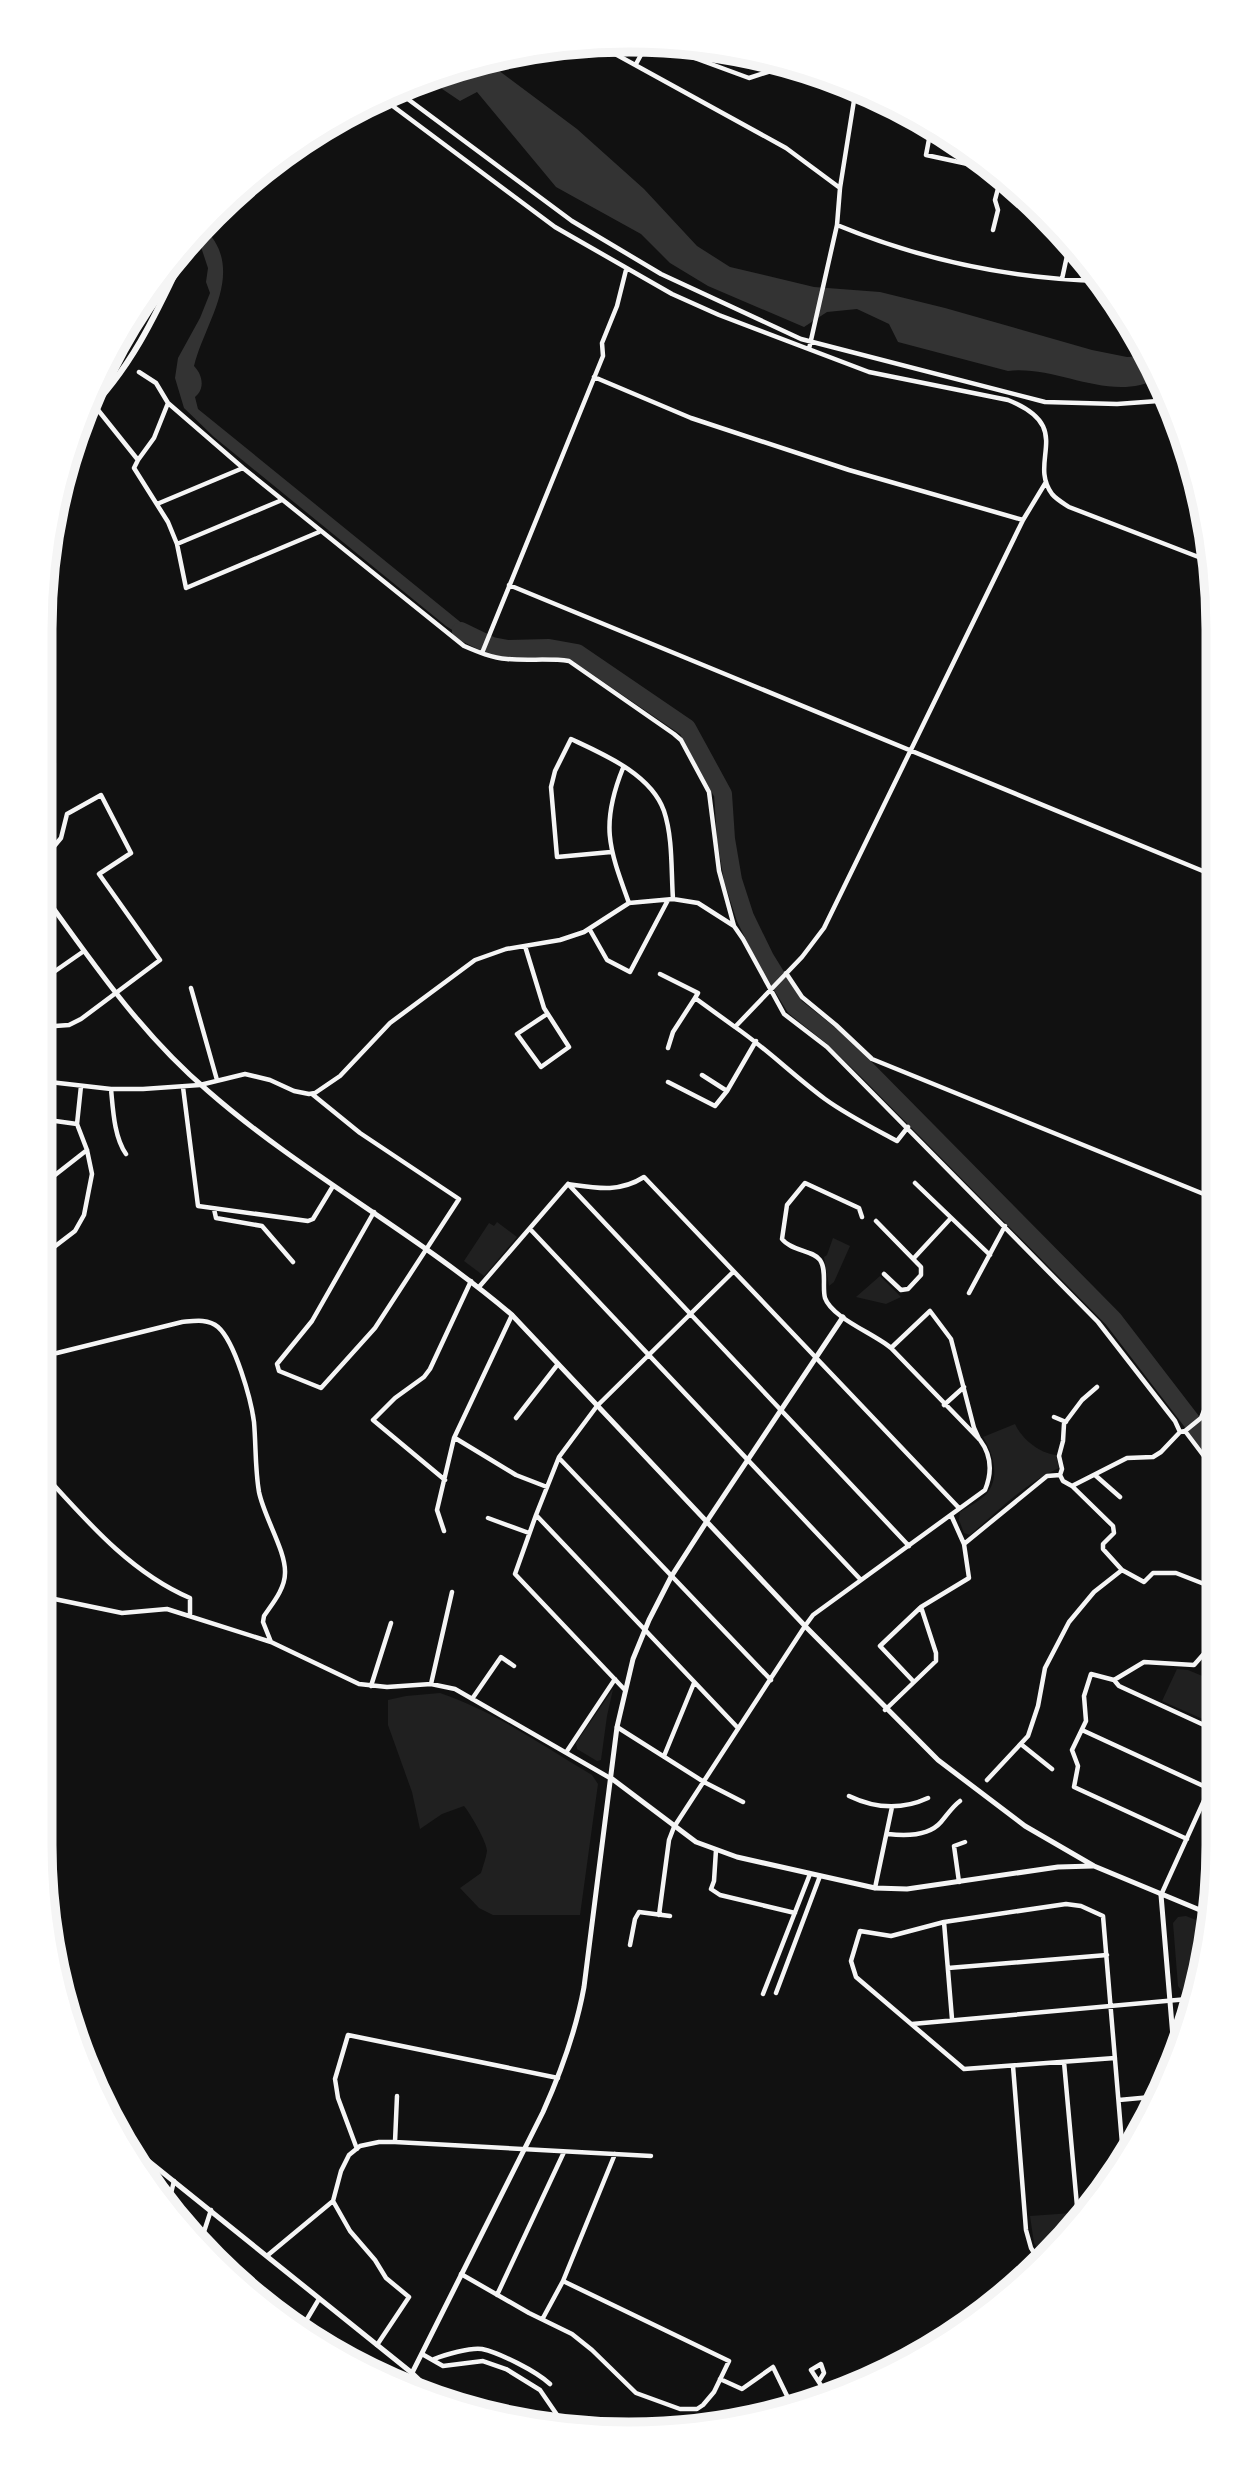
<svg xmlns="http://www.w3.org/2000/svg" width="1259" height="2475" font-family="'Space Grotesk',sans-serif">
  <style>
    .green { fill: #202020 }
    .water { fill: #333 }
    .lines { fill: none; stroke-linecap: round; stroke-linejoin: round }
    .river { stroke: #333; stroke-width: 18 }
    .minor { stroke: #f5f5f5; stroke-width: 4.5 }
    .tertiary { stroke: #f5f5f5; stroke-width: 5 }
    .secondary { stroke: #f5f5f5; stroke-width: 6 }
    .rim { fill: none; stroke: #f5f5f5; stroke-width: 9 }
  </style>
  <rect width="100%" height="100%" fill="#111"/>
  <path class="green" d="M 497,1222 L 517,1237 L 484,1276 L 464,1261 L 489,1223 L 494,1226 Z
    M 833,1238 L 850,1246 L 834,1282 L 829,1286 L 824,1257 L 827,1255 Z
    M 880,1276 L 901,1297 L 886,1304 L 856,1297 Z
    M 1015,1424 C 1022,1439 1039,1453 1056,1455 L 1059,1468 C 1025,1483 998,1511 970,1535 L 964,1533 L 959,1520 L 960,1512 C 968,1507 982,1500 988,1492 C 1000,1476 993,1453 983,1437 Z
    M 1177,1669 L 1188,1670 L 1217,1682 L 1217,1694 L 1205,1720 L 1162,1701 Z
    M 613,1689 L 607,1716 L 601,1760 L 597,1761 L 577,1749 L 576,1743 Z
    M 440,1693 C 494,1711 543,1746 592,1775 L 598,1784 L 580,1915 L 493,1915 L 479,1908 L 460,1888 L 481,1873 C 483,1866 486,1858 487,1851 C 487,1842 470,1813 464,1806 L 442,1814 L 420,1829 L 412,1792 L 388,1725 L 388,1700 L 406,1696 Z
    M 1186,1916 L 1211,1926 L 1199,1993 L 1185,1995 L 1178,1986 L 1173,1923 L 1178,1917 Z
    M 1072,2213 L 1075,2223 L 1046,2262 L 1034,2243 L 1030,2216 Z"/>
  <path class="water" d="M 486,61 L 577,129 L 644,189 L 697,246 L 730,267 L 814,287 L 880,292 L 945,308 L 1092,350 L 1127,357 L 1146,356 L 1159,378 C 1110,404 1058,365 1008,371 L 898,342 L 889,324 L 857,309 L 827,312 L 804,327 L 708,286 L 670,263 L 641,234 L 556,187 L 477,92 L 460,101 L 426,78 L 440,72 Z
    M 203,227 C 248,270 205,321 194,366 C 203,375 205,389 195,397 L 198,409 L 469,629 L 485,637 L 479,647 L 446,626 L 214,437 L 184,408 L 175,378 L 178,358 L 200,318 L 210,293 L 206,282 L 208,268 L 201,247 L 193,238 Z"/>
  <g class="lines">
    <path class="river" d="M 461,631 L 492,646 L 508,649 L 549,648 L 577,653 L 687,728 L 723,794 L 726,839 L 733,880 L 745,917 L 765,958 L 795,1007 L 834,1038 L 868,1071 L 1113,1319 L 1216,1453"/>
    <path class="minor" d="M 651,42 L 749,78 L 793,64
      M 597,44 L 786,148 L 840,188
      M 636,64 L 648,42
      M 397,91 L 572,221 L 661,274 L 801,339 L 1045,402 L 1117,404 L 1172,400
      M 382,98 L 555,227 L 672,294 L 719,315 L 869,372 L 1008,400 C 1076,427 1027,460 1052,494 C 1056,499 1063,503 1069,507 L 1214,563
      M 931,129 L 926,155 L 977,166
      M 979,160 L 977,166 L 983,174 L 1006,178
      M 837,225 C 922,260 1011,279 1103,281
      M 993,230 L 998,210 L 995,200 L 1001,177
      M 1062,279 L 1070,242
      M 114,348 L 117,355
      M 809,349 L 837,225 L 840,188 L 856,88
      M 139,372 L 156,383 L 168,403 L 243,468 L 464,646 C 478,652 492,658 507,659 C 528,661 549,658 569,661 L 674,734 L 681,740 L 709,792 L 719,871 L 734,926
      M 594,377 L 691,418 L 849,470 L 1023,520
      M 94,405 L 138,460 L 134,468 L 168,522 L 177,544 L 186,588 L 319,532
      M 138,460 L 154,438 L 168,403
      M 157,504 L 243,468
      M 177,544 L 282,500
      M 509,585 L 1215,876
      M 482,653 L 603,356 L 602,343 L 617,306 L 626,270
      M 623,768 C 600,825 609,848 629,903
      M 611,852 L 557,857 L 551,787 L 555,771 L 571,739 C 603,754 651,774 664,811 C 673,838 671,871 673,899
      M 590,930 L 607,960 L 630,972 L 668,900
      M 525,946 L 544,1008 L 569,1047 L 541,1067 L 517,1034 L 547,1014
      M 786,973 L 802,997 L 836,1025 L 872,1059 L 1216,1199
      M 660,974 L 698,993 L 695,998
      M 41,975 L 48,976 L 84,951
      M 191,988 L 217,1080
      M 41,1027 L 69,1025 L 81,1019 L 160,960 L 99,874 L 131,853 L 101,795 L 67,814 L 61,838 L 41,862
      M 668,1048 L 673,1032 L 695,998 L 735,1027
      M 702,1075 L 727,1091
      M 41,1081 L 111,1089 L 143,1089 L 200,1085 L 245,1074 L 270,1080 L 294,1091 L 309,1094 L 315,1093 L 340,1076 L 390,1023 L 475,960 L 506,949 L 560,940 L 584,932 L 629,903 L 673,899 L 698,903 L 734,926 L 743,939 L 784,1014 L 827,1047 L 1098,1322 L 1175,1421 L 1180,1432 L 1185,1431 L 1216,1472
      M 668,1082 L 715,1106 L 727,1091 L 756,1041
      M 183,1087 L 198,1206 L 308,1221 L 313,1219 L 333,1186
      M 111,1089 C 113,1109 114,1137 126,1154
      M 312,1094 L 360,1133 L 459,1199 L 375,1328 L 321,1388 L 279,1371 L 277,1364 L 312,1321 L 374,1212
      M 41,1119 L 77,1124
      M 908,1127 L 897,1141 C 873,1128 847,1115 825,1099 C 794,1076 767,1049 735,1027 L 802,957 L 824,928 L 1023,520 L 1046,482
      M 915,1183 L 990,1255
      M 568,1184 C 596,1188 619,1193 644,1177 L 959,1508
      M 568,1184 L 909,1546
      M 41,1186 L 87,1150
      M 214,1209 L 216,1218 L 262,1226 L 293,1262
      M 876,1221 L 921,1267 L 921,1275 L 908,1289 L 901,1290 L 884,1274
      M 530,1229 L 861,1580
      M 41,1257 L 75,1231 L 84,1215 L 92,1174 L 87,1150 L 77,1124 L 81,1086
      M 914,1258 L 951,1218
      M 733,1272 L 597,1406 L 559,1457 L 536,1515 L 738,1728
      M 479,1287 L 568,1184
      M 969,1293 L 1005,1226
      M 891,1348 L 930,1311 L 951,1339 L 974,1428 L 979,1439
      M 41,1354 L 57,1353 L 182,1322 C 193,1321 208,1318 218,1327 C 235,1342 251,1399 254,1422 C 256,1445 255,1469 259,1492 C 264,1517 286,1551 285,1573 C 285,1589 272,1604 264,1616 L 263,1622 L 271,1642
      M 944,1405 L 964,1387
      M 1054,1417 L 1066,1422
      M 516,1418 L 558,1364
      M 1185,1431 L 1201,1418 L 1216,1380
      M 455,1438 L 516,1475 L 547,1487
      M 559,1458 L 771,1680
      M 41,1471 C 84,1518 129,1572 190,1598 L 190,1616
      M 1060,1475 L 1062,1469 L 1059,1456 L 1063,1441 L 1064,1424 L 1082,1400 L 1097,1387
      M 1095,1475 L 1120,1497
      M 445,1480 L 373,1420 L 395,1398 L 424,1377 L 430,1369 L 471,1281
      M 1072,1486 L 1113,1526 L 1114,1533 L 1103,1544 L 1103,1549 L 1122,1570
      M 536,1515 L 515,1574 L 625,1690
      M 488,1518 L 529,1533
      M 444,1531 L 437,1510 L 454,1438 L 512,1315
      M 964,1544 L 1047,1476 L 1060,1475 L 1063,1481 L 1072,1486 L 1127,1458 L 1153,1457 L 1161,1452 L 1180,1432
      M 40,1596 L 122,1613 L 167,1609 L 271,1642 L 359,1684 L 387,1687 L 431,1684 L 455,1689 L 610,1778
      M 1114,1680 L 1144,1662 L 1194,1665 L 1217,1639
      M 914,1682 L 880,1646 L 921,1607 L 969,1578 L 964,1544 L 951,1515
      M 431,1684 L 452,1592
      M 371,1686 L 391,1623
      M 472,1699 L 501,1657 L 514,1666
      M 885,1710 L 936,1661 L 936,1653 L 921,1607
      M 617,1727 L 704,1782 L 743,1802
      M 1082,1730 L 1210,1789
      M 1022,1745 L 1052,1769
      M 567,1751 L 615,1679
      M 664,1756 L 694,1683
      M 987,1780 L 1028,1736 L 1038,1706 L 1045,1668 L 1069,1622 L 1094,1592 L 1122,1570 L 1144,1582 L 1153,1573 L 1176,1573 L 1217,1589
      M 849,1796 C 876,1809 902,1810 928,1798
      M 888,1834 C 905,1836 929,1836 941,1822 C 948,1814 952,1807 960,1801
      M 1187,1839 L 1074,1787 L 1078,1766 L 1072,1750 L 1086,1721 L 1084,1696 L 1091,1674 L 1114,1680 L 1119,1686 L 1217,1731
      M 716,1850 L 714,1881 L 711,1889 L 720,1895 L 795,1913
      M 959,1882 L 954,1846 L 965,1842
      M 875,1888 L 892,1807
      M 1161,1895 L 1217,1772
      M 659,1915 L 669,1840 L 674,1827 L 805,1626 L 813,1615 L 985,1490 C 992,1473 992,1456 980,1440 L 891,1348 C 875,1334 832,1318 825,1298 C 822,1287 827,1270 820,1260 C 813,1250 791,1251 782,1239 L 787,1205 L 805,1183 L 859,1208 L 862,1217
      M 944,1922 L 952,2019
      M 630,1945 L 635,1919 L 639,1912 L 670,1916
      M 948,1968 L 1107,1955
      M 776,1993 L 820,1876
      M 763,1994 L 810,1874
      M 912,2024 L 1199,1998
      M 1115,2058 L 964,2069 L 856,1977 L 851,1961 L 860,1931 L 891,1936 L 944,1922 L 1066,1904 L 1081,1906 L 1103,1916 L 1123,2155
      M 1064,2062 L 1078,2217
      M 1013,2066 L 1026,2230 L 1031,2248 L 1042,2265
      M 1119,2100 L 1162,2096
      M 395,2142 L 397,2096
      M 357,2149 L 338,2098 L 335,2079 L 348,2035 L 558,2078
      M 333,2201 L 350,2231 L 375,2260 L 386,2278 L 409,2297 L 377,2345
      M 167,2210 L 174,2181
      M 200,2244 L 211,2210
      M 268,2255 L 333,2201 L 341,2171 L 349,2155 L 360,2146 L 379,2142 L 395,2142 L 651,2156
      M 461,2274 L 529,2313 L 572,2334 L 592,2350 L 636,2393 L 680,2409 L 697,2409 L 703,2405 L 714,2392 L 729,2361 L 563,2281
      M 497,2295 L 564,2152
      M 543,2318 L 563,2281 L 615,2154
      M 300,2331 L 319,2299
      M 422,2354 L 443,2366 L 483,2361 L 506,2369 L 540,2390 L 564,2425
      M 434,2359 C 444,2355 471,2347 482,2349 C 500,2353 536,2371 550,2384
      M 720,2379 L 742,2389 L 773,2367 L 791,2404
      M 819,2381 L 824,2373 L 821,2364 L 811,2370 L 826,2393
      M 410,2384 L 412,2373"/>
    <path class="tertiary" d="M 41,891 C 92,962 141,1034 208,1091 C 303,1174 416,1233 512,1315 L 805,1626 L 938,1760 L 1025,1826 L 1094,1866 L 1212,1915
      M 611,1778 L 696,1842 L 737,1857 L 875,1888 L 907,1889 L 1058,1867 L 1093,1866
      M 1161,1895 L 1175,2061
      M 131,2147 L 412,2373 L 432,2392
      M 412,2373 L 543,2112 C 561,2072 576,2031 584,1987 L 617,1727 L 633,1659 L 649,1620 L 671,1577 L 707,1521 L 843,1317"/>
    <path class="secondary" d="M 84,415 C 135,366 162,301 192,238"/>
  </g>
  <path d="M0 0H1259V2475H0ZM629 52H629A577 577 0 0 1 1206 629V1845A577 577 0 0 1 629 2422H629A577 577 0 0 1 52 1845V629A577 577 0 0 1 629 52Z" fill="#fff" fill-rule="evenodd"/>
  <path class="rim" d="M629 52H629A577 577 0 0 1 1206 629V1845A577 577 0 0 1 629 2422H629A577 577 0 0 1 52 1845V629A577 577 0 0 1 629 52Z"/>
</svg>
